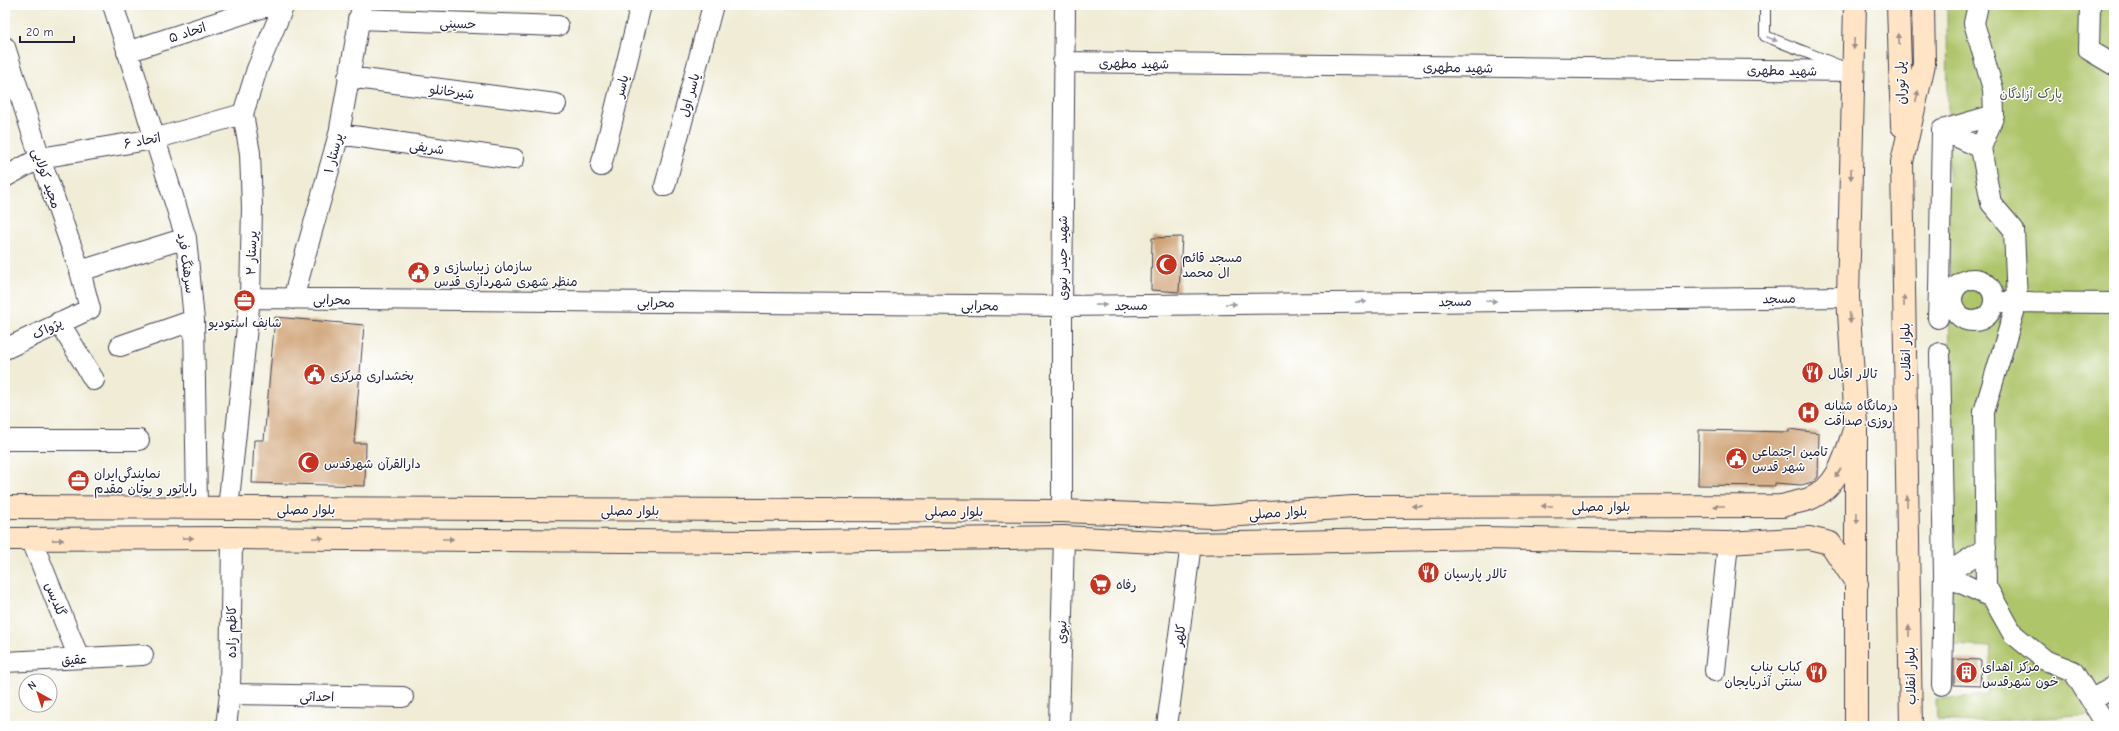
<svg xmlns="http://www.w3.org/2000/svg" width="2119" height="731" font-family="'Comic Neue','Playpen Sans Arabic',sans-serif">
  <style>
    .green { fill: #aec56a; stroke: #687452 }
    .building { fill: #cea072 }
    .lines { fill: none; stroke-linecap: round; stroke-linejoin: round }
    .lane-casing { stroke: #414052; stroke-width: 12 }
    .street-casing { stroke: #414052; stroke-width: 22 }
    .secondary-casing { stroke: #414052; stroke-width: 24 }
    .lane { stroke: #fff; stroke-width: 10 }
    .street { stroke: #fff; stroke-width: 20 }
    .secondary { stroke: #ffe4c6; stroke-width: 22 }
    .oneway { fill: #9c9ca7 }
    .oneway2 { fill: #9c8d87 }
    .labels { text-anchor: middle; stroke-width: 3; stroke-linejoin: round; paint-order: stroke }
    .street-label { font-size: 13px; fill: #22223b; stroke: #fff }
    .park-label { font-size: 13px; fill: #535b4b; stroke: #fff }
    .poi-label { font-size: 13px; fill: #22223b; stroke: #fff; text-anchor: start }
  </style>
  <rect width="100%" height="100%" fill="#fff"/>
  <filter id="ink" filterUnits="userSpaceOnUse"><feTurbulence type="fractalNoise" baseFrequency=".025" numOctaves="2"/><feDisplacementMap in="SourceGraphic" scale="8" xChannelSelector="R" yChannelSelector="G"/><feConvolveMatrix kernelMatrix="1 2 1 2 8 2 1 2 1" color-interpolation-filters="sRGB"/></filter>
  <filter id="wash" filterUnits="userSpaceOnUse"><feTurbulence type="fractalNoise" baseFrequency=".012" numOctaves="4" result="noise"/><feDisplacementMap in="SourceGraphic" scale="16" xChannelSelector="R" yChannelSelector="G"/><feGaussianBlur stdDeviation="0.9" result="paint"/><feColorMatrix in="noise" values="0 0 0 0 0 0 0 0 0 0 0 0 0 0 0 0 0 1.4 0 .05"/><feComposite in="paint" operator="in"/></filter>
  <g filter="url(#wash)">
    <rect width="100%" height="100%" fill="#f0ecd6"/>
    <path class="green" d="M 1947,5 L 2114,5 L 2114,714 L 1973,722 L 1937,720 L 1936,699 L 1988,695 L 1991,647 L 1952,645 Z"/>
    <g id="blocks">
      <path class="building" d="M 1182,237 L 1179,292 L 1151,290 L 1152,238 Z
        M 275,317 L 364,325 L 354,443 L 366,443 L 365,486 L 252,483 L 254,440 L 264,440 Z
        M 1789,429 L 1819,433 L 1818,477 L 1813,482 L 1801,485 L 1775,483 L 1775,486 L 1698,485 L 1699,430 L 1789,432 Z
        M 1954,659 L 1981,660 L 1980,686 L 1954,685 Z"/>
    </g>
  </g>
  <g filter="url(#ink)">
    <use href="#blocks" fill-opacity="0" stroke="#414052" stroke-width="1"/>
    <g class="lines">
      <defs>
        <path id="lane" d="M 1765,5 L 1765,36 L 1838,65"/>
        <path id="street" d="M 113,5 L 186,238 L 194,320 L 197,507
          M 2090,5 L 2089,50 L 2114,65
          M 358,19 L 558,26
          M 5,47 L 40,158 L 80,271 L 90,309 L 5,349
          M 127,52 L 270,5
          M 1063,62 L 1854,71
          M 348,77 L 556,104
          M 1942,130 L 1994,115
          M 339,134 L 514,159
          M 1981,148 L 1991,203 L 2014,230 L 2017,302 L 1984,412 L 1986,586 L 2013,634 L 2045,660 L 2073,671 L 2107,726
          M 601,166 L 641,5
          M 5,177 L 40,158 L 154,139 L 243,114
          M 665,186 L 713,5
          M 80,271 L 186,238
          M1952 300a21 21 0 1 1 42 0a21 21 0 1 1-42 0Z
          M 1939,289 L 1942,130 L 1981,148 L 1994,115 L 1993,89 L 1974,23 L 1978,5
          M 250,298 L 1062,306 L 1848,297
          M 293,299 L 339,134 L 362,5
          M 2004,302 L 2114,303
          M 1938,318 L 1939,289 L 1952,290
          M 59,322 L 94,380
          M 120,346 L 194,320
          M 1940,353 L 1944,575 L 1942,685
          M 5,440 L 139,440
          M 228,509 L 250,298 L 252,208 L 250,153 L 243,114 L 257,69 L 284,5
          M 1062,511 L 1062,306 L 1065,5
          M 32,541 L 79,658
          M 1944,575 L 1993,598
          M 1944,575 L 1986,548
          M 5,662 L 143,655
          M 1715,671 L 1728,543
          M 230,694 L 403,697
          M 2091,700 L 2114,686
          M 226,726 L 230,694 L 232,538
          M 1059,726 L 1064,537
          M 1167,726 L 1191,544"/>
        <path id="secondary" d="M 1855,5 L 1848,297 L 1856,424 L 1856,726
          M 1898,5 L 1902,126
          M 5,507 L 1062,511 L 1212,517 L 1353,507 L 1782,506 C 1791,503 1800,502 1809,499 C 1840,487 1846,452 1856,424
          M 5,539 L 232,538 L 749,542 L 1064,537 L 1191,544 L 1485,538 L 1728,543 L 1809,538 L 1830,543 L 1857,584
          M 1911,726 L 1902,162 L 1924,64 L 1923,5"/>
      </defs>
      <use href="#lane" class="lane-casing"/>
      <use href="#street" class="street-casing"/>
      <use href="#secondary" class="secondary-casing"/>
      <use href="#lane" class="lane"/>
      <use href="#street" class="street"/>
      <use href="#secondary" class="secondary"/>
    </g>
    <defs><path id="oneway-solid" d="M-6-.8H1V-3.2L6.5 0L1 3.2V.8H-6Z"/></defs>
    <g class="oneway">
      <use href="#oneway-solid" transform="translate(1772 39) rotate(22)"/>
      <use href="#oneway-solid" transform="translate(1491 301) rotate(-1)"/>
      <use href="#oneway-solid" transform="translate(1361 302) rotate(-1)"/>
      <use href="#oneway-solid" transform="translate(1231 304) rotate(-1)"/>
      <use href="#oneway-solid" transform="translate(1101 305) rotate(-1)"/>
    </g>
    <g class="oneway2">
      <use href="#oneway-solid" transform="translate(1899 39) rotate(-92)"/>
      <use href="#oneway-solid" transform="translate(1854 44) rotate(92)"/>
      <use href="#oneway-solid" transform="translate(1917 96) rotate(-78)"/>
      <use href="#oneway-solid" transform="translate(1851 174) rotate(91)"/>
      <use href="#oneway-solid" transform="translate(1904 301) rotate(-91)"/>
      <use href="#oneway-solid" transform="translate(1850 318) rotate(86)"/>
      <use href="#oneway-solid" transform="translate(1838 473) rotate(121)"/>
      <use href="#oneway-solid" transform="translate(1907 501) rotate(-91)"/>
      <use href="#oneway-solid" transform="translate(1417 506) rotate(180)"/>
      <use href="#oneway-solid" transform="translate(1547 506) rotate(180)"/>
      <use href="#oneway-solid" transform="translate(1719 506) rotate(180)"/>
      <use href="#oneway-solid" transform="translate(1857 518) rotate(90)"/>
      <use href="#oneway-solid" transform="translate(188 538) rotate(-1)"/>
      <use href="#oneway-solid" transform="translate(318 538)"/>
      <use href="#oneway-solid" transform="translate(448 539)"/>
      <use href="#oneway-solid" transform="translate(58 540) rotate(-1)"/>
      <use href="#oneway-solid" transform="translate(1909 631) rotate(-91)"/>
    </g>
  </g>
  <defs>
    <symbol id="mosque-disc" viewBox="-11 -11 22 22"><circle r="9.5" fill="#c8321e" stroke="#fff"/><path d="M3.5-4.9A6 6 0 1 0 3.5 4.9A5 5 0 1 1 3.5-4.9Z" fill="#fff"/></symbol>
    <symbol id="civic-disc" viewBox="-11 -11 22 22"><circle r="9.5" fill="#c8321e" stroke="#fff"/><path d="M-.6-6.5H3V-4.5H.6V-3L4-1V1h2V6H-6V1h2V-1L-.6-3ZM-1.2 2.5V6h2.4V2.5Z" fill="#fff"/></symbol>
    <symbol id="office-disc" viewBox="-11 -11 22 22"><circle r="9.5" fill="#c8321e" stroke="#fff"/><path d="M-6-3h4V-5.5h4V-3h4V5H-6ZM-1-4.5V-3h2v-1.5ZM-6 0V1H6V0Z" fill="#fff"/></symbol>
    <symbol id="restaurant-disc" viewBox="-11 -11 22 22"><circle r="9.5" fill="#c8321e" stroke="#fff"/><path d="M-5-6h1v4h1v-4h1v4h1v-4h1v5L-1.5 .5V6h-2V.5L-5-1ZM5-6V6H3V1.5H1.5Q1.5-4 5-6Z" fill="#fff"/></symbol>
    <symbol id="hospital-disc" viewBox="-11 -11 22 22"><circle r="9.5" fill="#c8321e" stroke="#fff"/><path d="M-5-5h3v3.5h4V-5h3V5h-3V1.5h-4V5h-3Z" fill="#fff"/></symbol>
    <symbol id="supermarket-disc" viewBox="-11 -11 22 22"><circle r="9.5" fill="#c8321e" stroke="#fff"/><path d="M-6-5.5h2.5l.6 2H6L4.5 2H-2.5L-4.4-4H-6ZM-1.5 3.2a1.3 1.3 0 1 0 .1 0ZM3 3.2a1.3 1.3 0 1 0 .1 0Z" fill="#fff"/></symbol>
    <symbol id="building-disc" viewBox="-11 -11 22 22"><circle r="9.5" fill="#c8321e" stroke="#fff"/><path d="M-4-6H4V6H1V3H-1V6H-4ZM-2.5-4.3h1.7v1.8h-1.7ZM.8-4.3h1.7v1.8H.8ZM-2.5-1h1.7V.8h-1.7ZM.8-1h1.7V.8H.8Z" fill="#fff"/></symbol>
  </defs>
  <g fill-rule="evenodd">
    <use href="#mosque-disc" x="1154" y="252" width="25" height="25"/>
    <use href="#civic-disc" x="406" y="260" width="25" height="25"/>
    <use href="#office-disc" x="232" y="288" width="25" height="25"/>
    <use href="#restaurant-disc" x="1800" y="360" width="25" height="25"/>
    <use href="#civic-disc" x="302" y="362" width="25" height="25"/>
    <use href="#hospital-disc" x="1796" y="400" width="25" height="25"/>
    <use href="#civic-disc" x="1724" y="446" width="25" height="25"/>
    <use href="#mosque-disc" x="296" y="450" width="25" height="25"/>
    <use href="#office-disc" x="66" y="468" width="25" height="25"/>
    <use href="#restaurant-disc" x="1416" y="560" width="25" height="25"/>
    <use href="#supermarket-disc" x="1088" y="572" width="25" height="25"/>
    <use href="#restaurant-disc" x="1804" y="660" width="25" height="25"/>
    <use href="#building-disc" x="1954" y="660" width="25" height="25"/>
  </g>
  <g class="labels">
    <g class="street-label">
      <text transform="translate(458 23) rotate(2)" y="5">حسینی</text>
      <text transform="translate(187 32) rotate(-18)" y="5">اتحاد ۵</text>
      <text transform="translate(1134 63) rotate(1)" y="5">شهید مطهری</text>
      <text transform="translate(1458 67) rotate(1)" y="5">شهید مطهری</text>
      <text transform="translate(1782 70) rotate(1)" y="5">شهید مطهری</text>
      <text transform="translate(1900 83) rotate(-92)" y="5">پل توران</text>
      <text transform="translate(621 86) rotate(-76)" y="5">یاسر</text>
      <text transform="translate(452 91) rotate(7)" y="5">شیرخانلو</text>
      <text transform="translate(689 95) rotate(-75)" y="5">یاسر اول</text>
      <text transform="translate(142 140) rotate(-11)" y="5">اتحاد ۶</text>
      <text transform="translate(427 147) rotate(8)" y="5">شریفی</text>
      <text transform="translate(333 153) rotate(-75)" y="5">پرستار ۱</text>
      <text transform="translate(47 178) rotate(71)" y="5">مجید کولایی</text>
      <text transform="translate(251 253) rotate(-88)" y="5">پرستار ۲</text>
      <text transform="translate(1062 258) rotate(-90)" y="5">شهید حیدر نبوی</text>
      <text transform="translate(187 263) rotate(82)" y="5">سرهنگ فرد</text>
      <text transform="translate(1779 298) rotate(-1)" y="5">مسجد</text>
      <text transform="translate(332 299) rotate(1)" y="5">محرابی</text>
      <text transform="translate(1455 301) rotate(-1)" y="5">مسجد</text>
      <text transform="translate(656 302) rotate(1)" y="5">محرابی</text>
      <text transform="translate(980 305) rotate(1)" y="5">محرابی</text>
      <text transform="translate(1131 305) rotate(-1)" y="5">مسجد</text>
      <text transform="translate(47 328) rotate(-26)" y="5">پژواک</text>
      <text transform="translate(1905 352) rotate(-91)" y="5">بلوار انقلاب</text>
      <text x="1601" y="511">بلوار مصلی</text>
      <text x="306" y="514">بلوار مصلی</text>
      <text x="630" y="515">بلوار مصلی</text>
      <text x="954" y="516">بلوار مصلی</text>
      <text transform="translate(1278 512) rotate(-4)" y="5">بلوار مصلی</text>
      <text transform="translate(56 599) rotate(68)" y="5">گلدیس</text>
      <text transform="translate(231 632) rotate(-90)" y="5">کاظم زاده</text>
      <text transform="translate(1061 632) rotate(-88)" y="5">نبوی</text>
      <text transform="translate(1179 635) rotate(-82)" y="5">کلهر</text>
      <text transform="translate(74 659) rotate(-3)" y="5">عقیق</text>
      <text transform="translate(1910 676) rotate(-91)" y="5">بلوار انقلاب</text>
      <text transform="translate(317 696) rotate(1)" y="5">احداثی</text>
    </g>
    <g class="park-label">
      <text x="2031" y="98">پارک آزادگان</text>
    </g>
    <g class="poi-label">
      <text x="1182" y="262">مسجد قائم<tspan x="1182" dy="15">ال محمد</tspan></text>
      <text x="434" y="271">سازمان زیباسازی و<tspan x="434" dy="15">منظر شهری شهرداری قدس</tspan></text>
      <text x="245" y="327" text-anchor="middle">شانِف استودیو</text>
      <text x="1828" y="378">تالار اقبال</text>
      <text x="330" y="380">بخشداری مرکزی</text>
      <text x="1824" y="410">درمانگاه شبانه<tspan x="1824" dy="15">روزی صداقت</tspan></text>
      <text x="1752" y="456">تامین اجتماعی<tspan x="1752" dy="15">شهر قدس</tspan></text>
      <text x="324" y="468">دارالقرآن شهرقدس</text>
      <text x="94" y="478">نمایندگی‌ایران<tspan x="94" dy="15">رایاتور و بوتان مقدم</tspan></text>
      <text x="1444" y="578">تالار پارسیان</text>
      <text x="1116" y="589">رفاه</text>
      <text x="1802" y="671" text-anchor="end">کباب بناب<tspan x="1802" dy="15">سنتی آذربایجان</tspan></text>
      <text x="1982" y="671">مرکز اهدای<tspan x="1982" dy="15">خون شهرقدس</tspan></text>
    </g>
  </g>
  <rect width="2119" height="731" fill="none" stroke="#fff" stroke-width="20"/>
  <g transform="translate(38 693) rotate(321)"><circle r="19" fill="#ffffff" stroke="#a7a7b1"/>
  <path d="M0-3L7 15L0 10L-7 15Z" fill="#c8321e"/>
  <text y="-6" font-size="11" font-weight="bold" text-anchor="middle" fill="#22223b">N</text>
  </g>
  <path d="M20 36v6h54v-6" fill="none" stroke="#22223b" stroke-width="2"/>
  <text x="26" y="36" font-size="12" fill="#22223b" stroke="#ffffff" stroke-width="3" paint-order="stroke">20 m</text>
</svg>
